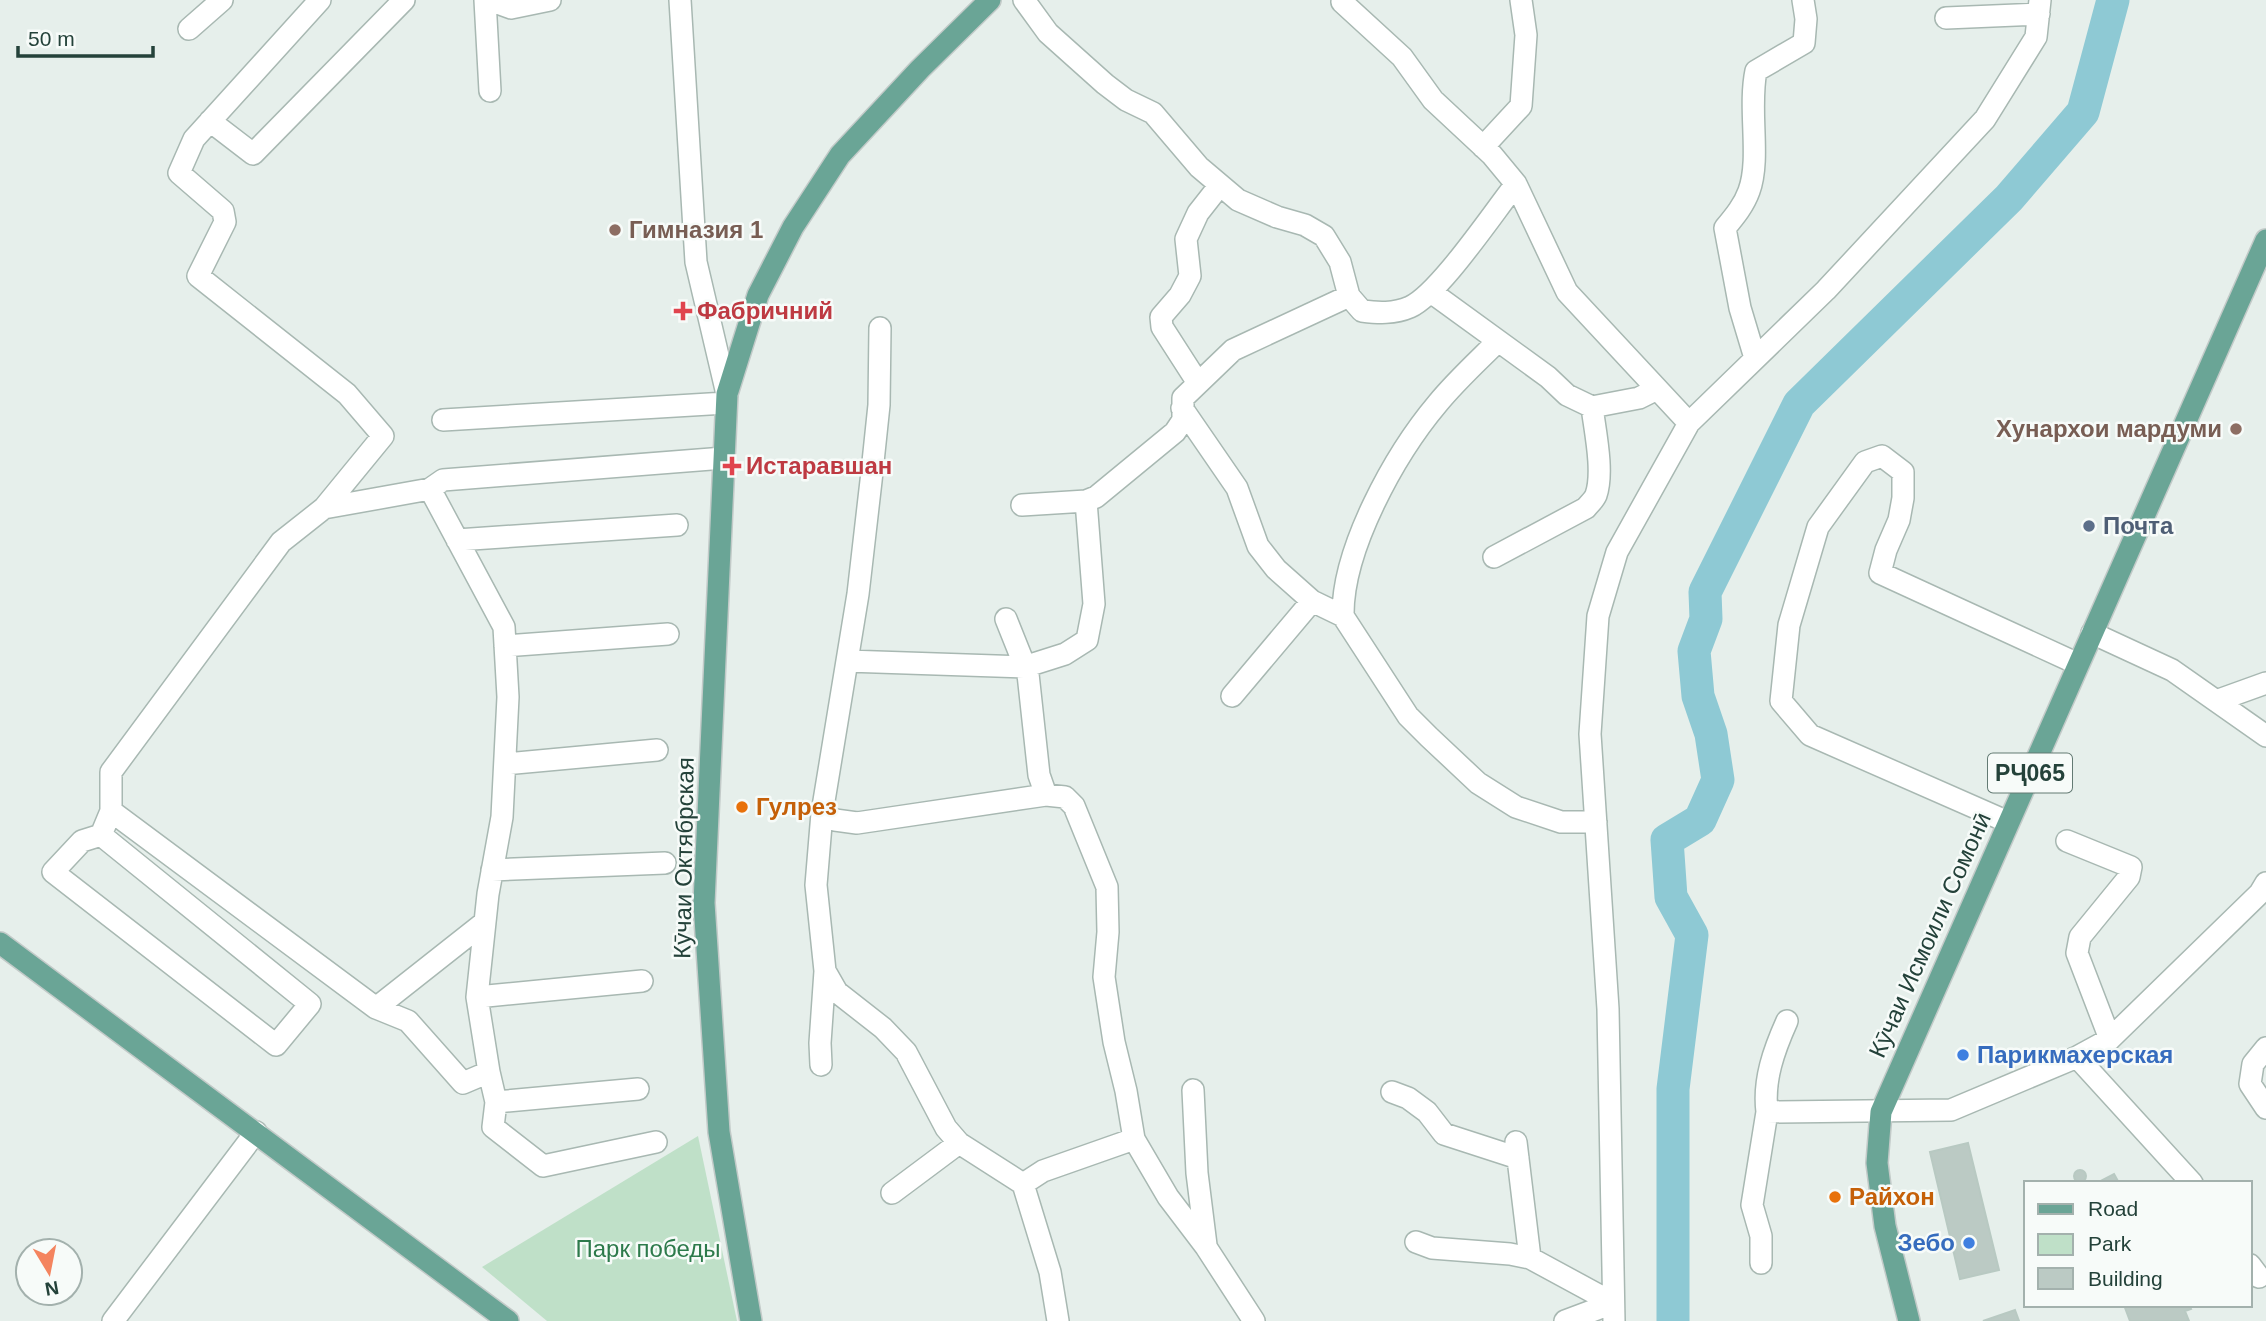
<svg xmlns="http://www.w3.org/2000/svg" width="2266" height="1321" font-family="Helvetica,sans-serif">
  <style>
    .green { fill: #bfe0c8 }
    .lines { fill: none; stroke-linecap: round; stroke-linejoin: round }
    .river { stroke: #8ec9d4; stroke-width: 33 }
    .building { fill: #bbcac4; stroke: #b8c9c2; stroke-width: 2 }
    .minor-casing { stroke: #a8b8b2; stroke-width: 24 }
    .major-casing { stroke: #c2cac8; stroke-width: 24 }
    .minor { stroke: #fff; stroke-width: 21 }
    .major { stroke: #6aa596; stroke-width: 21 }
    .education-dot { fill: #8d6e63; stroke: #f7fbf9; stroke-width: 2.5 }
    .health-dot { fill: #e0444e; stroke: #f7fbf9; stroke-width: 2.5 }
    .service-dot { fill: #5c6f8a; stroke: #f7fbf9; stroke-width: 2.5 }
    .food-dot { fill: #e8710a; stroke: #f7fbf9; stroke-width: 2.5 }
    .shop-dot { fill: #3f7fe0; stroke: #f7fbf9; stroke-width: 2.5 }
    .labels { text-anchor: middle; stroke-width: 5; stroke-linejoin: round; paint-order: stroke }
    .shield { fill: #f7fbf9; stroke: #637a73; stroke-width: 2 }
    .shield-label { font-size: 23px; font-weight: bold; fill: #24423a }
    .education-label { font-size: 24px; font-weight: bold; fill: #785e54; stroke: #f7fbf9; text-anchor: start }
    .health-label { font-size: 24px; font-weight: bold; fill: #be3a42; stroke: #f7fbf9; text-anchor: start }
    .service-label { font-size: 24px; font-weight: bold; fill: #4e5e75; stroke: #f7fbf9; text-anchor: start }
    .food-label { font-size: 24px; font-weight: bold; fill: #c56008; stroke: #f7fbf9; text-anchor: start }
    .street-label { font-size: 24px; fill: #24423a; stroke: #f7fbf9 }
    .shop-label { font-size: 24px; font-weight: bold; fill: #366cbe; stroke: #f7fbf9; text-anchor: start }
    .park-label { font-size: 24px; fill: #2d7a4b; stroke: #f7fbf9 }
  </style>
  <rect width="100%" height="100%" fill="#e6efeb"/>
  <path class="green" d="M 698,1136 L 737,1321 L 547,1321 L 482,1267 Z"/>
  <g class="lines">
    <path class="river" d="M 1673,1321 L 1673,1089 L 1692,935 L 1671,897 L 1667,840 L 1700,820 L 1718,780 L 1711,734 L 1698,696 L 1694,651 L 1706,619 L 1705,592 L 1799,404 L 2009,198 L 2083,112 L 2113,0"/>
  </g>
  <path class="building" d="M 1968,1143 L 1999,1270 L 1960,1279 L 1930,1152 Z
    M2074 1176a6 6 0 1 1 12 0a6 6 0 1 1-12 0Z
    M 2114,1174 L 2119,1183 L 2097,1183 Z
    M 2124,1305 L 2189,1305 L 2191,1309 L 2185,1311 L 2189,1321 L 2130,1321 Z
    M 2015,1310 L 2019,1321 L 1983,1321 Z"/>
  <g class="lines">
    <defs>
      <path id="minor" d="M 320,0 L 194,139 L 179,173 L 223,211 L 225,222 L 198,276 L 347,394 L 383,436 L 324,508
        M 485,0 L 490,91
        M 489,0 L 511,8 L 550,0
        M 680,0 L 696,262 L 727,394
        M 1024,0 L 1048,33 L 1105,84 L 1126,100 L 1153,113 L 1199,167 L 1238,200 L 1277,217 L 1305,225 L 1324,236 L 1340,262 L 1349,296 L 1362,311 C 1378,313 1394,314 1410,307 C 1439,294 1493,213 1516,184
        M 1342,2 L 1402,57 L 1433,100 L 1492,155 L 1516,184 L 1567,292 L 1689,423
        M 1946,18 L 2039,14
        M 189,29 L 222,0
        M 210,121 L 253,154 L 404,0
        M 1483,147 L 1521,106 L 1526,35 L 1521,0
        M 1431,292 L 1548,377 L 1567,395 L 1592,407 L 1639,398 L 1657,389
        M 880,328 L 879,405 L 871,481 L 858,594 L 822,813 L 816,885 L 825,971 L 837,992 L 883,1028 L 906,1052 L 946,1128 L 959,1143 L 1023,1184 L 1050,1272 L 1058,1321
        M 1755,358 L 1740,308 L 1725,228 C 1735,216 1744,205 1749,191 C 1761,158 1748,109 1756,71 L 1804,43 L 1806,19 L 1803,0
        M 1198,383 L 1162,327 L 1161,317 L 1180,295 L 1190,276 L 1186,239 L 1198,213 L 1220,185
        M 1182,408 L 1237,488 L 1258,546 L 1276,569 L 1312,601 L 1343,616 L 1408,716 L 1429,737 L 1478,783 L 1516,807 L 1561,822 L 1596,822
        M 443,420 L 726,403
        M 1022,505 L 1086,501
        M 457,540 L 677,525
        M 1494,557 L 1586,508 C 1589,504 1594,500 1596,495 C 1604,472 1595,431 1592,407
        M 1343,616 C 1342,549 1395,454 1438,403 C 1456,381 1478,361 1498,341
        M 1006,619 L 1028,674 L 1039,775 L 1046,795 L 1065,797 L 1074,806 L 1107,887 L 1108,932 L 1104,977 L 1114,1042 L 1126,1091 L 1134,1139 L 1168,1197 L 1206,1247 L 1254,1321
        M 2092,633 L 2172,670 L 2266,736
        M 505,646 L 668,634
        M 847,661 L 1024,667 L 1065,654 L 1087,640 L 1094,604 L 1086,501 L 1096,497 L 1175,432 L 1183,420 L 1183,398 L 1233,350 L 1349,296
        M 1232,696 L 1312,601
        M 2216,701 L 2266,683
        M 505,764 L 657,750
        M 111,811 L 376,1008 L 408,1021 L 463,1083 L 489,1072
        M 822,813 L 835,820 L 857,823 L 1046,795
        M 2008,822 L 1810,735 L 1781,701 L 1789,625 L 1818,527 L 1865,462 L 1882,456 L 1903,472 L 1903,498 L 1899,520 L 1886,550 L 1880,573 L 2078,664
        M 101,835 L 310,1004 L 276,1045 L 53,872 L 82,841 Z
        M 101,835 L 111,811 L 111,772 L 281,542 L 324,508 L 430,489
        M 2067,841 L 2131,867 L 2129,877 L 2080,937 L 2077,953 L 2110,1039
        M 492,870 L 665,863
        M 477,997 L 642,981
        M 376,1008 L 485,922
        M 1787,1021 C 1774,1050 1763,1080 1767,1112 L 1951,1110 L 2077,1057 L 2110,1039 L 2260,893 L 2266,883
        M 2266,1048 L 2253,1064 L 2250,1084 L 2266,1108
        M 2077,1057 L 2192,1183
        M 821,1065 L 820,1043 L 825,971
        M 1193,1090 L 1197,1173 L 1206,1245
        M 1392,1092 L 1408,1098 L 1427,1112 L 1444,1134 L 1518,1158
        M 496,1102 L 638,1089
        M 656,1142 L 543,1166 L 493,1127 L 496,1102 L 489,1072 L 477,997 L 488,894 L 502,817 L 508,697 L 504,627 L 430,489 L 443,480 L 724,458
        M 1516,1142 L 1530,1258
        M 1023,1184 L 1043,1171 L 1134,1139
        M 892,1193 L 959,1143
        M 1416,1242 L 1432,1248 L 1510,1254 L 1530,1258 L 1613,1303
        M 1761,1263 L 1761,1236 L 1752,1205 L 1767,1112
        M 2250,1265 L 2259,1277
        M 113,1321 L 256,1132
        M 1565,1321 L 1613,1303
        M 1614,1321 L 1608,1009 L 1590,734 L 1598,616 L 1617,552 L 1689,423 L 1826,290 L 1985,119 L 2036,37 L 2040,0"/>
      <path id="major" d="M 0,943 L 508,1321
        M 751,1321 L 719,1132 L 704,903 L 727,394 L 758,295 L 793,227 L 840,155 L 920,69 L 990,0
        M 1909,1321 L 1885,1226 L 1877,1163 L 1881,1112 L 2266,240"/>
    </defs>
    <use href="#minor" class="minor-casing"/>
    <use href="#major" class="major-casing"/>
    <use href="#minor" class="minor"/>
    <use href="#major" class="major"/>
  </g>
  <g class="education-dot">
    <circle cx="615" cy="230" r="7"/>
    <circle cx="2236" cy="429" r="7"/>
  </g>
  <g class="health-dot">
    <path d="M679.5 300.5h7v7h7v7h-7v7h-7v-7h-7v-7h7z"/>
    <path d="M728.5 455.5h7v7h7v7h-7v7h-7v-7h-7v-7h7z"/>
  </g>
  <circle class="service-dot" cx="2089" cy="526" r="7"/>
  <g class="food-dot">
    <circle cx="742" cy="807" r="7"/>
    <circle cx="1835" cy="1197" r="7"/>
  </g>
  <g class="shop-dot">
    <circle cx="1963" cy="1055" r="7"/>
    <circle cx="1969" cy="1243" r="7"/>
  </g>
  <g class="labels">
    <rect class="shield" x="1988" y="753.5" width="84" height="39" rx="5"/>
    <g class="shield-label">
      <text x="2030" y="781">РҶ065</text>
    </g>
    <g class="education-label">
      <text x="629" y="238">Гимназия 1</text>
      <text x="2222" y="437" text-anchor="end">Хунархои мардуми</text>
    </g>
    <g class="health-label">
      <text x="697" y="319">Фабричний</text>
      <text x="746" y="474">Истаравшан</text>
    </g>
    <g class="service-label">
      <text x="2103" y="534">Почта</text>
    </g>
    <g class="food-label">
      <text x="756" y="815">Гулрез</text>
      <text x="1849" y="1205">Райхон</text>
    </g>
    <g class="street-label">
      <text transform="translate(684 858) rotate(-89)" y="8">Кӯчаи Октябрская</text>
      <text transform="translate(1930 935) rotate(-66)" y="8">Кӯчаи Исмоили Сомонӣ</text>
    </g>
    <g class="shop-label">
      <text x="1977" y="1063">Парикмахерская</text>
      <text x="1955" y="1251" text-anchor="end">Зебо</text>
    </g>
    <g class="park-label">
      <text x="648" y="1257">Парк победы</text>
    </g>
  </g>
  <rect x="2024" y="1181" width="228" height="126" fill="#f7fbf9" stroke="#a3b1ad" stroke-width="2"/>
  <rect x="2038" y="1204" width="35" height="10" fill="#6aa596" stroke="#a3b1ad" stroke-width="2"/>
  <text x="2088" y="1216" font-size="21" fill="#24423a">Road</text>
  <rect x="2038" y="1234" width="35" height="21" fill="#bfe0c8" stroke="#a3b1ad" stroke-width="2"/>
  <text x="2088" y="1251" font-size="21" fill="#24423a">Park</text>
  <rect x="2038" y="1268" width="35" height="21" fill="#bbcac4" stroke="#a3b1ad" stroke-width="2"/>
  <text x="2088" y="1286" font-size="21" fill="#24423a">Building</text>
  <g transform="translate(49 1272) rotate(170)"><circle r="33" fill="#f7fbf9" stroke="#a3b1ad" stroke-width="2"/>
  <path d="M0-5L12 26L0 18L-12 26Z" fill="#f4845f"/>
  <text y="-10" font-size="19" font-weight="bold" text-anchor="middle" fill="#24423a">N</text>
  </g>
  <path d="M18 46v10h135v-10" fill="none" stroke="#24423a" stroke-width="3.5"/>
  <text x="28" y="46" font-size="21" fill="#24423a" stroke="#f7fbf9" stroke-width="5" paint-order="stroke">50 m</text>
</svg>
